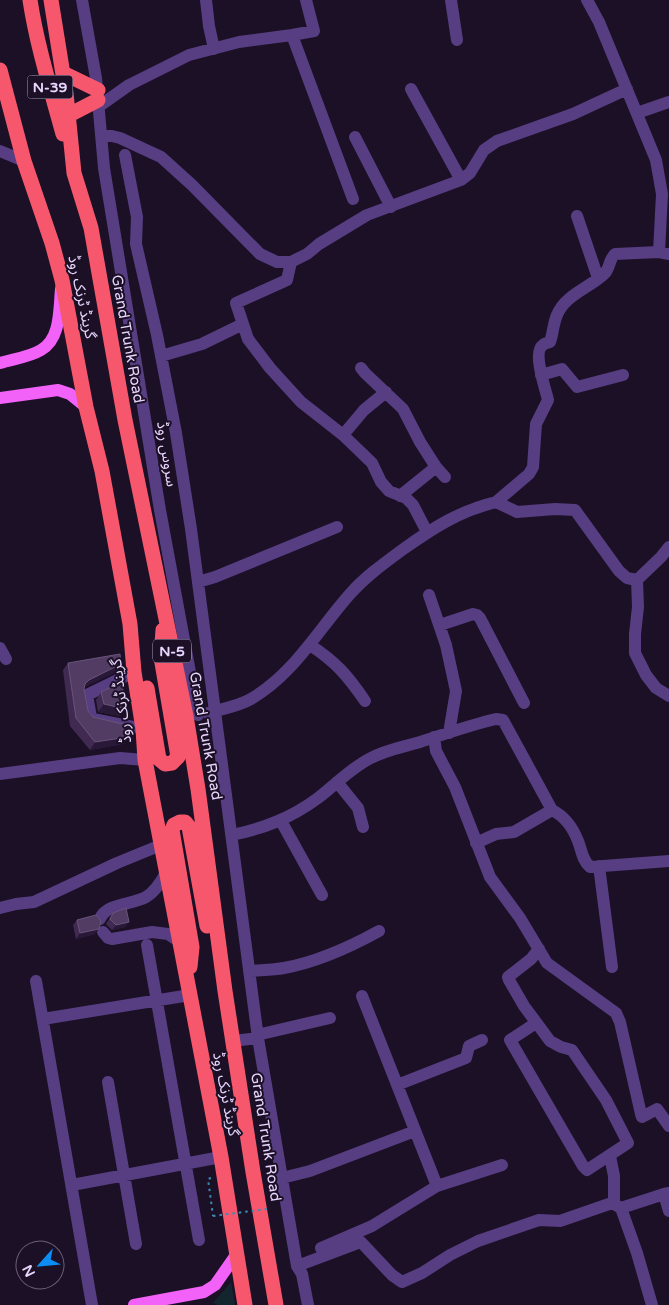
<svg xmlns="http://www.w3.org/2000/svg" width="669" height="1305" font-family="'Varela Round','Noto Sans Arabic',sans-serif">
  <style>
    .green { fill: #13262f }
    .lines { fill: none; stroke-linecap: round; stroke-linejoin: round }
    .path { stroke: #358eb2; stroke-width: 2; stroke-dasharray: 2.5 4; stroke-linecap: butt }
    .minor { stroke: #573d82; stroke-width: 12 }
    .major { stroke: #f362f8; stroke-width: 12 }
    .highway { stroke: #f7576c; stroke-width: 15 }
    .path-bridge { stroke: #358eb2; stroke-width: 2; stroke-dasharray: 2.5 4; stroke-linecap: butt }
    .wall { fill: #402a52 }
    .shaded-wall { fill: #291838 }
    .building { fill: #523c64; stroke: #69547c }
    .labels { text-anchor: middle; stroke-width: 4; stroke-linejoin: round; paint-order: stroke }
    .shield { fill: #1b1025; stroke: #aa9bbc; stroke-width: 1 }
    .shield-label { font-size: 14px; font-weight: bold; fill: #e8d6fd }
    .street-label { font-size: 15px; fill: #e8d6fd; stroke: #1b1025 }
  </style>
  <rect width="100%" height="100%" fill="#1b1025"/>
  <path class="green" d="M 231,1282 L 235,1305 L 218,1305 L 213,1303 Z"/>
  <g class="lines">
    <path class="path" d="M 211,1178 L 208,1179 L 213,1216"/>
    <path class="minor" d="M 82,0 L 96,78 L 104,168 L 160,510 L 198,715
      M 206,0 L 209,26 L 214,49
      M 451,0 L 457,40
      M 587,0 L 599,22 L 656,160 L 662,194 L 659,252
      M 292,35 L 353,199
      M 411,89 L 461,180
      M 98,107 L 129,85 L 189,55 L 239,42 L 292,35 L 314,31 L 306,0
      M 637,113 L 669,102
      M 101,136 L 112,136 L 120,138 L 161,157 L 192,185 L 260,254 L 277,262 L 291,262 L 307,254 L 319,244 L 367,215 L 461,180 L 470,173 L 484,150 L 497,141 L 573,114 L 627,89
      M 355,137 L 391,207
      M 0,151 L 24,161
      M 125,155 L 137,217 L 136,244 L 157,335 L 176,433 L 191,529 L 258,1038 L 297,1266 L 302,1274 L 308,1305
      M 577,216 L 598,278
      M 291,262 L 287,280 L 236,303 L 248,339 L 270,368 L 301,402 L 343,435 L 372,463 L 381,482 L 389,491 L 406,498 L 413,505 L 427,532
      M 161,356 L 202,344 L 243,324
      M 361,368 L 365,373 L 403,409 L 420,442 L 436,467 L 445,477
      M 541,375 L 562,369 L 577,387 L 623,375
      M 343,435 L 364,410 L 386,392
      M 400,496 L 436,467
      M 496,502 L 529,474 L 533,467 L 536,424 L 548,400 C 546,390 532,352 543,345 C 545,343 548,343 550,342 C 553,334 553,324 557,315 C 565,295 589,288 604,274 C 610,269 609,259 615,254 L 659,252 L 669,254
      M 669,547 L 661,557 L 637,580 L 638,607 L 635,634 L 635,653 L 646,675 L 656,688 L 669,696
      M 198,582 L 215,577 L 337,527
      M 429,595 L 446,645 L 456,691 L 449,733
      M 440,625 L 473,614 L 477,615 L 480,618 L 524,703
      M 310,645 C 336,662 348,676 365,701
      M 0,648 L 6,659
      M 134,672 L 87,695 L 91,717 L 93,719 L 143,729
      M 208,713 C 222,709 239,706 251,699 C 294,674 318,630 350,594 C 365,577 383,564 402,550 C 433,528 459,511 496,502 L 517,512 L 555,509 L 575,510 L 619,571 L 627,578 L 637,580
      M 434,737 L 436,751 L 455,787 L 490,877 L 520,918 L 547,963 L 616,1013 L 620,1022 L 641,1114 L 642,1117 L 644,1116 L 657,1109 L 669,1126
      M 0,774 L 120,758 L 145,760
      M 337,782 L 358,808 L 363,827
      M 281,821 L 322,895
      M 232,835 C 265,828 291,818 318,798 C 335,785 350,769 369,759 C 385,750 403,747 420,742 C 445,734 470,725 496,719 L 503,720 L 552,810 C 564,816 573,828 578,841 C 582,851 582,860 590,867 L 669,861
      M 476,843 L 496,834 L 514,832 L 552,810
      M 599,866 L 612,967
      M 0,908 L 16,904 L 34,902 L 117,863 L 161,845
      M 100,919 C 106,903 132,905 146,897 C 155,892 161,882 166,873
      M 103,932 L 108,938 L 112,939 L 152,932 L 168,934 L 180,942
      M 147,945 L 199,1240
      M 249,971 C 261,970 273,970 284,968 C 317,962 350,947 379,931
      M 36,981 L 92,1305
      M 362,996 L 437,1186
      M 43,1019 L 190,995
      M 536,1023 L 510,1040 L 583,1166 L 587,1170 L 628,1143 L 606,1100 L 572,1050 L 561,1047 L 550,1041 L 524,1006 L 509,980 L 508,977 L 531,959 L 539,949
      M 257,1035 L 330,1018
      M 233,1041 L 258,1038
      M 108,1082 L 136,1244
      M 397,1085 L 466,1058 L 469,1046 L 482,1040
      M 610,1156 L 614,1176 L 614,1204
      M 282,1178 L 310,1171 L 415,1131
      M 72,1185 L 221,1157
      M 669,1193 L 664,1194 L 669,1211
      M 621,1208 L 637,1253 L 652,1305
      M 321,1248 L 372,1226 L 437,1186 L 502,1165
      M 297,1266 L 361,1242 L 392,1275 L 402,1282 L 422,1273 L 450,1255 L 478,1241 L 539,1220 L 560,1221 L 609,1204 L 614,1204 L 621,1208 L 664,1194"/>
    <path class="major" d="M 0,363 C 13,359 30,357 41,350 C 61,339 59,309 61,289
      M 0,398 L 58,390 L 70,394 L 86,407
      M 134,1305 L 204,1292 L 215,1285 L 236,1255"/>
    <path class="highway" d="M 30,0 C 37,46 51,90 63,134
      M 51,0 L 66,93 L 74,173 L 91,228 L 125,420 L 186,716 L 198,789 L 225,991 L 253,1172 L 276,1305
      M 0,70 L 24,161 L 52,243 L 62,280 L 86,407 L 102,471 L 130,624 L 134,672 L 143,729 L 145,760 L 221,1157 L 245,1305
      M 63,73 L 98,90
      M 69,115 L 98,100
      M 147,688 L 159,759 L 165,764 L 172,763 L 178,757 L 161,657 L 163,630
      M 190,967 L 192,947 L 172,830 L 174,825 L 180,822 L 185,822 L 189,827 L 207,926"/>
    <path class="path-bridge" d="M 213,1216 L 267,1209"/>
  </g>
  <path class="wall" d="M 68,663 L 116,672 L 84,687 L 84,689 L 88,711 L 93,717 L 128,737 L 123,744 L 90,750 L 70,726 L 63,670 Z
    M 101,692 L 120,716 L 98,712 L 96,700 Z
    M 113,913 L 129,922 L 125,927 L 112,930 L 106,924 Z
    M 77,920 L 95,934 L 76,939 L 73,925 Z"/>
  <path class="shaded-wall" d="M 121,664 L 116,672 L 83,688 L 85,684 L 89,680 Z
    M 104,704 L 125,709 L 120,716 L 98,712 Z
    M 128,737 L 123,744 L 90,750 L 95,742 Z
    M 129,922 L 125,927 L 112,930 L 116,925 Z
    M 99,929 L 95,934 L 76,939 L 80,933 Z"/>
  <path class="building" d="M 120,654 L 121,664 L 89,680 L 85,684 L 84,689 L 88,711 L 93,717 L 127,725 L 128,737 L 95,742 L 76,718 L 68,663 Z
    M 122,682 L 125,709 L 104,704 L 101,692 Z
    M 126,908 L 129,922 L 116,925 L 110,919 L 113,913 Z
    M 96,915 L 101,921 L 99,929 L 80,933 L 77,920 Z"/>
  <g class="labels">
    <g class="shield">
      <rect x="27.5" y="75.5" width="45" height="23" rx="4"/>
      <rect x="153" y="639.5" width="38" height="23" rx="4"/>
    </g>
    <g class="shield-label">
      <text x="50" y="92">N-39</text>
      <text x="172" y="656">N-5</text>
    </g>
    <g class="street-label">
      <text transform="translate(82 297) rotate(78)" y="5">گرینڈ ٹرنک روڈ</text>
      <text transform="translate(128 339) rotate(80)" y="5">Grand Trunk Road</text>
      <text transform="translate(167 454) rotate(81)" y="5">سروس روڈ</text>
      <text transform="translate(121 701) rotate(-97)" y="5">گرینڈ ٹرنک روڈ</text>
      <text transform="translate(206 736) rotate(80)" y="5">Grand Trunk Road</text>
      <text transform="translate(226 1094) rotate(79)" y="5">گرینڈ ٹرنک روڈ</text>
      <text transform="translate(266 1137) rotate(81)" y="5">Grand Trunk Road</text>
    </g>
  </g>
  <g transform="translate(40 1265) rotate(243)"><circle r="24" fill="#1b1025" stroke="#6d5f7b"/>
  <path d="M0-4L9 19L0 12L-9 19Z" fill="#0b8df4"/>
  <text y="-8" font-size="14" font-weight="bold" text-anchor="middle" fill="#e8d6fd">N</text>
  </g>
</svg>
